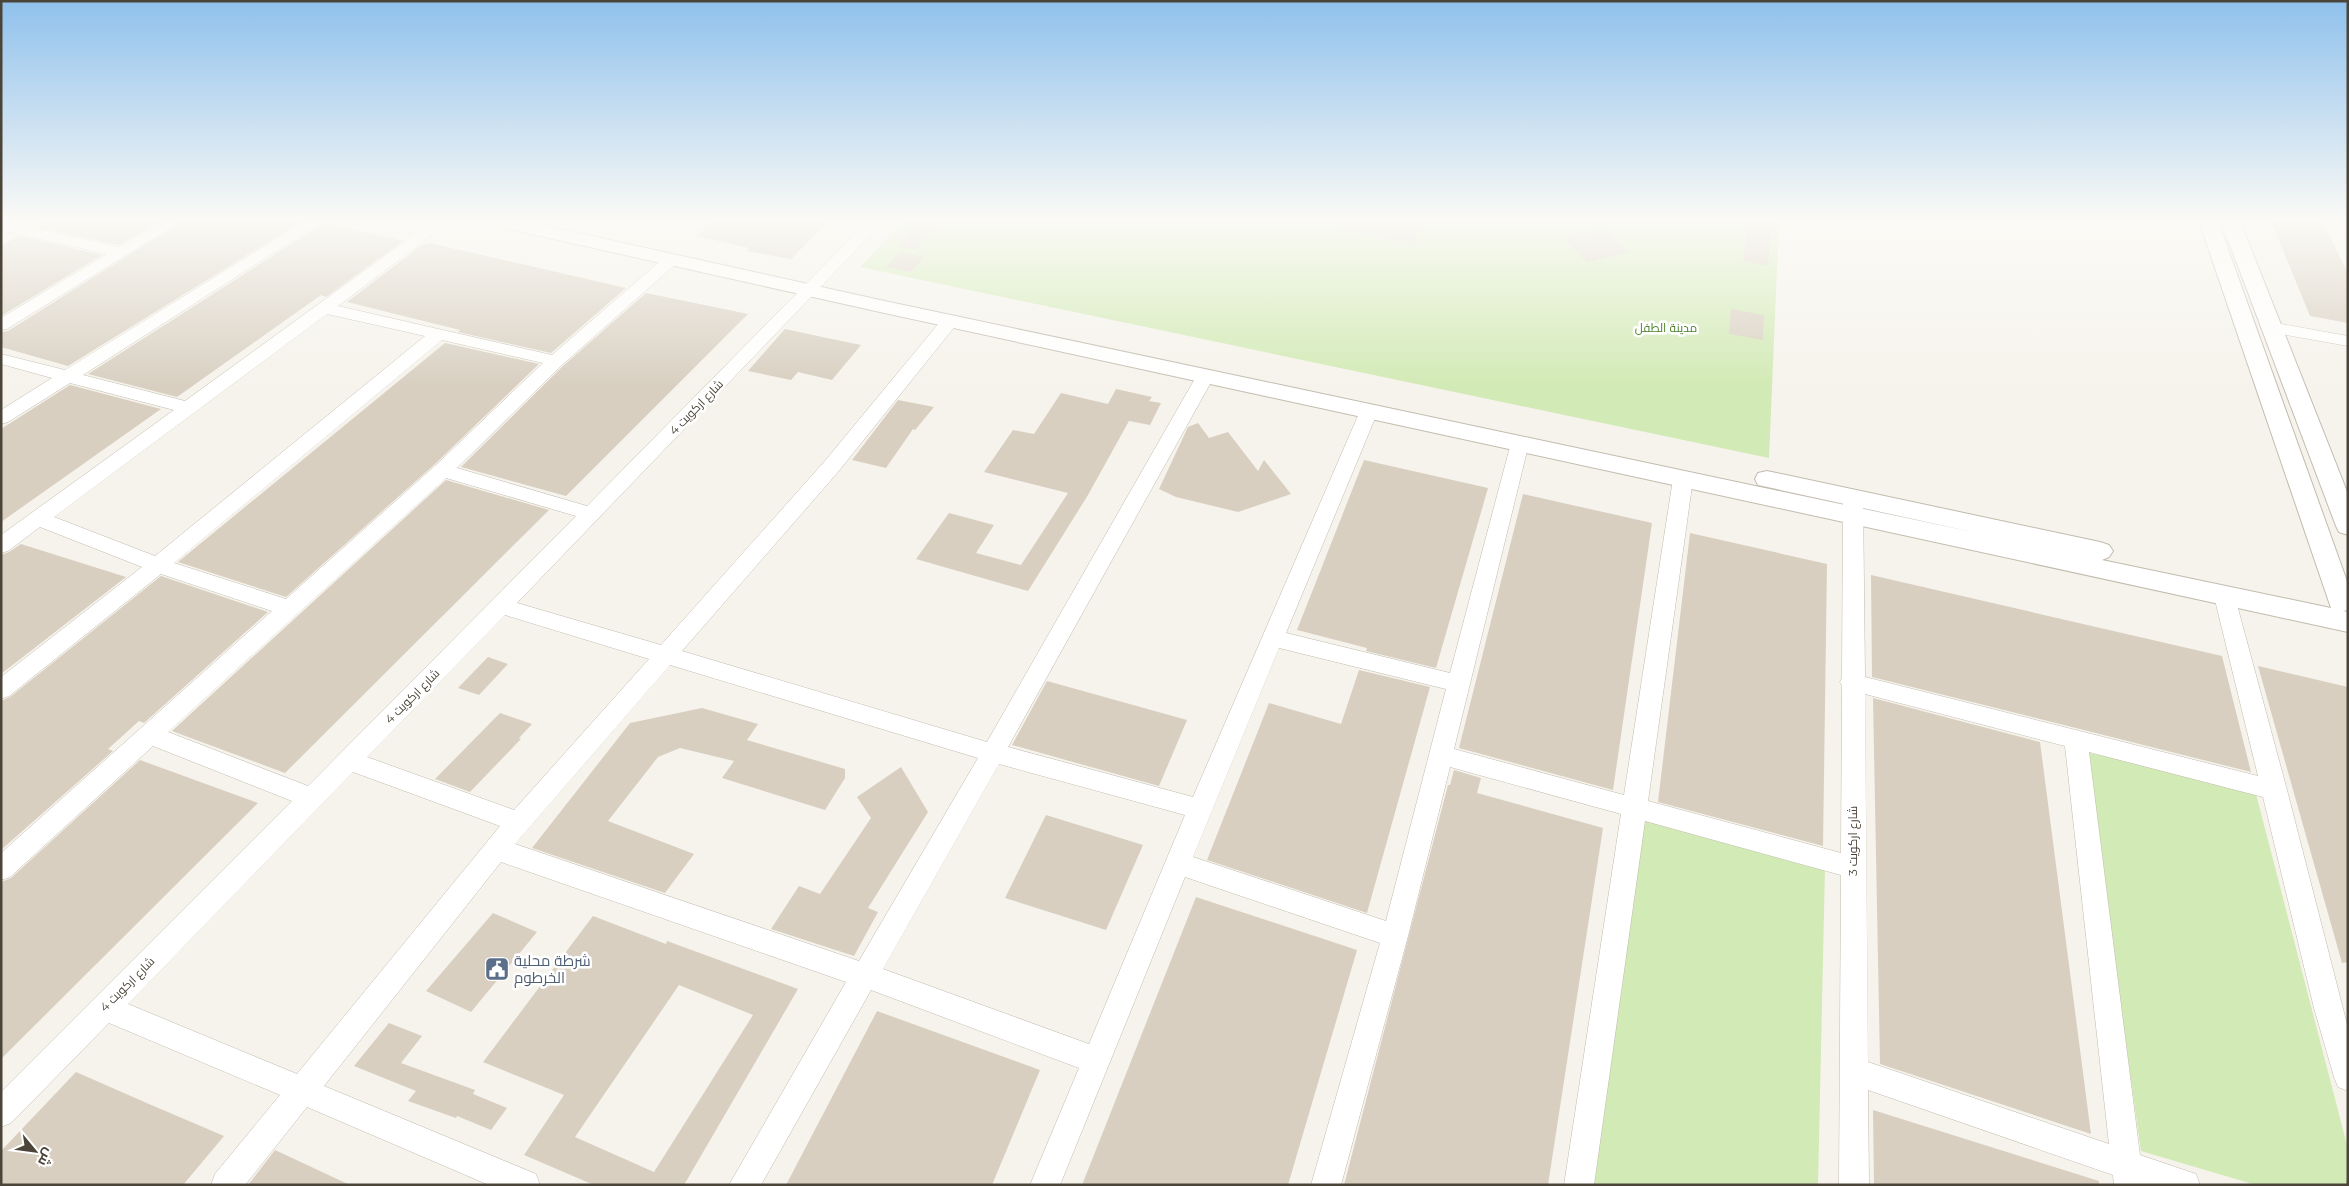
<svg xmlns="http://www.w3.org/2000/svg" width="2349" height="1186" viewBox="0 0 2349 1186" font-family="Montserrat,Cairo,sans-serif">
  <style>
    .green { fill: #d2eab5 }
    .building { fill: #d8cfc1; fill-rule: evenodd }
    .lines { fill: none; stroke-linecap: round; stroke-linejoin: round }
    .minor-casing { stroke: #c2bbae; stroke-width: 1 }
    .tertiary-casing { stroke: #c2bbae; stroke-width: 2 }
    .minor { fill: #fff; fill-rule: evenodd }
    .tertiary { fill: #fff; fill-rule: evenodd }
    .labels { text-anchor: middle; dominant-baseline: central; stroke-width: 5; stroke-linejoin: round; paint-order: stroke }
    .park-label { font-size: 12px; fill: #4a7f2a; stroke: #fff }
    .street-label { font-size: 12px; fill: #4b4439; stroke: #fff }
    .near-service-label { font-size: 15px; fill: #4e5e75; stroke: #fff; text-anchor: start }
  </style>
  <rect width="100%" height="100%" fill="#f6f3ec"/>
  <g class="green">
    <path d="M903,221h876l-10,237 -909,-191z"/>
    <path d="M2085,752l170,38 93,359v36h-92l-115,-34z"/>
    <path d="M1641,817l184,50 -7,318h-228z"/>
  </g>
  <g class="building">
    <path d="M46,221h114l-41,24 -84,-18z"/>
    <path d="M183,221h119l-234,145 -67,-19v-15l7,-1z"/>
    <path d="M713,221h116l-38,38 -45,-8 3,-3 -53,-12z"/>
    <path d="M918,221h22l-24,28 -19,-3z"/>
    <path d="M1339,221h86l-12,23 -75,-15z"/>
    <path d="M2271,221h51l26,52v50l-38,-7z"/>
    <path d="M324,223l79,18 -77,56 -5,-2 -144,102 -89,-23z"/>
    <path d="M1747,225l24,4 -3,37 -25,-5z"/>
    <path d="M1604,229l25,23 -42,10 -24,-24z"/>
    <path d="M19,236l83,19 -101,61v-70z"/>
    <path d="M429,243l97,22 100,23 -75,65 -93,-21 2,-2 -113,-28 75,-57z"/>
    <path d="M900,252l24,5 -13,15 -25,-5z"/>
    <path d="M646,293l102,21 -182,182 -105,-29 102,-101z"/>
    <path d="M1731,309l33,6 -1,25 -34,-6z"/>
    <path d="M785,329l42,9 34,7 -29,35 -34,-8 -7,8 -43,-9z"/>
    <path d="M445,343l94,21 -104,100 -149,133 -108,-35z"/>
    <path d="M70,385l91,24 -160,113v-93z"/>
    <path d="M1116,389l36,8 -3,4 12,2 -11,22 -21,-4 -41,74 -60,96 -112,-32 33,-46 45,12 -18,28 45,12 47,-72 -84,-21 29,-42 21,4 27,-41 47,11z"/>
    <path d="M898,400l36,7 -19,23 -2,-1 -27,39 -34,-8z"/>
    <path d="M1198,423l11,15 19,-6 30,39 6,-11 27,34 -53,18 -62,-15 -17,-8 29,-62z"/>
    <path d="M1364,460l124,28 -52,180 -70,-17 1,-3 -70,-18z"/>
    <path d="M446,480l103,30 -264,263 -113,-42z"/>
    <path d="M1523,494l129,29 -39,267 -154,-42z"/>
    <path d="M1690,533l137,31 -4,282 -165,-44z"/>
    <path d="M21,544l105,33 -125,97v-119l8,-3z"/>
    <path d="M1871,575l351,81 29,116 -379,-95z"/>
    <path d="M161,576l107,36 -124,111 -5,-2 -31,28 5,2 -112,99v-149l9,-4z"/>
    <path d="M488,657l20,7 -29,31 -21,-7z"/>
    <path d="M2258,666l90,21v275l-6,1z"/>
    <path d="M1359,670l71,17 -63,226 -160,-53 62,-157 72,21z"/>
    <path d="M1047,681l140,39 -28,66 -147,-41z"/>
    <path d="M1873,698l167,44 51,392 -211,-70z"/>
    <path d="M702,708l56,16 -11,16 98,29v9l-20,32 -103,-32 12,-17 -54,-13 -22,9 -50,64 86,33 -29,39 -133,-45 98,-125z"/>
    <path d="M500,713l32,11 -13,14 2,1 -51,53 -35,-13z"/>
    <path d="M140,760l118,43 -257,256v-177l10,-4z"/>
    <path d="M901,767l27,45 -60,96 10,4 -24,44 -83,-27 28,-43 21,8 51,-76 -14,-21z"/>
    <path d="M1454,770l27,8 -4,15 126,35 -55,357h-204l104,-400h2z"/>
    <path d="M1046,815l97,30 -37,85 -101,-32z"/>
    <path d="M1196,897l161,53 -69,235h-206z"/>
    <path d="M493,913l44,19 -66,80 -45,-21z"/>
    <path d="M593,916l73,28 1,-3 131,48 -114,196h-90l-70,-30 40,-60 -81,-33zM679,985l74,30 -99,157 -79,-35z"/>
    <path d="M877,1011l163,59 -48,115h-206z"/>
    <path d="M389,1023l33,13 -21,27 74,27 -2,4 34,14 -16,22 -34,-14 -1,2 -48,-17 8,-10 -62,-25z"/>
    <path d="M76,1072l73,32 75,32 -41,49h-182v-34z"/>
    <path d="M1873,1110l226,71v4h-225z"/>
    <path d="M275,1150l75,35h-102z"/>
  </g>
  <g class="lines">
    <defs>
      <g id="minor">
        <path d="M1,221l118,26 44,-26h18l-174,108 -6,1v-12l106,-64 -106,-24z"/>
        <path d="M305,221h18l-240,154 102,26 248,-180h17l-112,85 214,49 114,-99h12l2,3 -2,3 -116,103 -105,103 130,38 281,-285h16l-367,382 144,42 163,-183 120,-145h12l3,4 -3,4 -118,147 -156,179 305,91 210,-367 3,-4h12l3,4 -207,372 185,50 167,-386 2,-4h14l2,4 -92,222 164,40 61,-230 2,-4 7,-2 7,2 2,4 -75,306 170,46 49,-316 3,-5 7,-2 7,2 3,5 -45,322 193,52 1,-167 -2,-4 2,-4 1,-181 3,-5 7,-2 7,2 3,5 2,180 393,99 -44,-180 3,-6 8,-2 8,2 54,200 61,238v63l-10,-4 -4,-10 -20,-69 -51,-211 -174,-45 51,403 56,19 4,11h-86l-1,-10 -245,-85 1,95h-30l2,-310 -196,-54 -51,364h-30l57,-371 -171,-47 -42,169 -67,249h-30l69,-242 -195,-66 -125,308h-30l49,-117 -208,-78 -110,195h-32l117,-203 -345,-120 -177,224 212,88 4,11h-51l-182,-78 -62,78h-34l4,-11 65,-79 -171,-72 -98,100 -10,4v-35l291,-291 -139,-55 -143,131 -9,3v-27l271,-242 -111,-37 -152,122 -8,3v-22l141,-110 -102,-40 -32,24 -7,2v-18l173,-125 -104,-27 -62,39 -7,2v-14l51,-32 -51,-14v-10l64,16zM327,314l98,22 -270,220 -101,-39zM442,340l101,23 -107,102 -150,134 -112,-36zM446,478l130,38 -268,270 -140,-54zM505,615l144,44 -135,151 -147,-53zM1279,648l167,41 -60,232 -193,-64zM670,665l308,93 -119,203 -344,-117zM1865,694l200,52 44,398 -241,-82zM999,764l186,51 -96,229 -206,-75zM353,772l147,54 -203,248 -169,-70z"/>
        <path d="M2270,322l78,14v10l-84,-15 -3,-4 3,-4z"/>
      </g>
      <g id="tertiary">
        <path d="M490,221h34l356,79 1097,233 -219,-48 -3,-6 3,-6 9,-2 333,71 9,3 4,6 -4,6 -7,3 229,48 -132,-387h19l130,363v26l-5,1 5,1v20l-1468,-320 -380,-85 -7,-2z"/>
        <path d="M2221,221h19l108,273v41l-9,-3 -3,-6z"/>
      </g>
    </defs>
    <use href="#minor" class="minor-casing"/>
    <use href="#tertiary" class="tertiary-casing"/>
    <use href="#minor" class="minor"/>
    <use href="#tertiary" class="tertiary"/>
  </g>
  <linearGradient id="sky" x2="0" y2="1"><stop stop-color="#8fc1ec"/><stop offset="0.57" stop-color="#fbfaf6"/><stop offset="1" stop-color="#fbfaf6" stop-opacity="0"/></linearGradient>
  <rect width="2349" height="387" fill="url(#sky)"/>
  <defs>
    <symbol id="civic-square" viewBox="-11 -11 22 22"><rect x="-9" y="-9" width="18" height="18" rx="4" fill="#5c6f8a" stroke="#fff"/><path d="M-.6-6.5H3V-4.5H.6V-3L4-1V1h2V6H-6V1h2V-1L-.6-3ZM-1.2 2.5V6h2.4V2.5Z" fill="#fff"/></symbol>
  </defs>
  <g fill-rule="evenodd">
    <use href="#civic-square" x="483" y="955" width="28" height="28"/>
  </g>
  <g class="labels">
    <g class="park-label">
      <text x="1666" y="327">مدينة الطفل</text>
    </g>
    <g class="street-label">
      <text transform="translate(696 407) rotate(-46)">شارع اركويت 4</text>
      <text transform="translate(412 696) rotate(-45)">شارع اركويت 4</text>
      <text transform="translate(1852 841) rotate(-90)">شارع اركويت 3</text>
      <text transform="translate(127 984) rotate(-45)">شارع اركويت 4</text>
    </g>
    <g class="near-service-label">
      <text x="514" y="960">شرطة محلية<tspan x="514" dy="17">الخرطوم</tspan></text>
    </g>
  </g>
  <rect width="2349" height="1186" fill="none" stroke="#4b4439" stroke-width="5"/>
  <g transform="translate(35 1151) rotate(119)" stroke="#ffffff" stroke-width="4" paint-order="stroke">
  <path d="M0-4L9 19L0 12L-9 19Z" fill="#4b4439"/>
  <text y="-8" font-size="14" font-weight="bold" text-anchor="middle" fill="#4b4439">ش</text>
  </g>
</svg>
